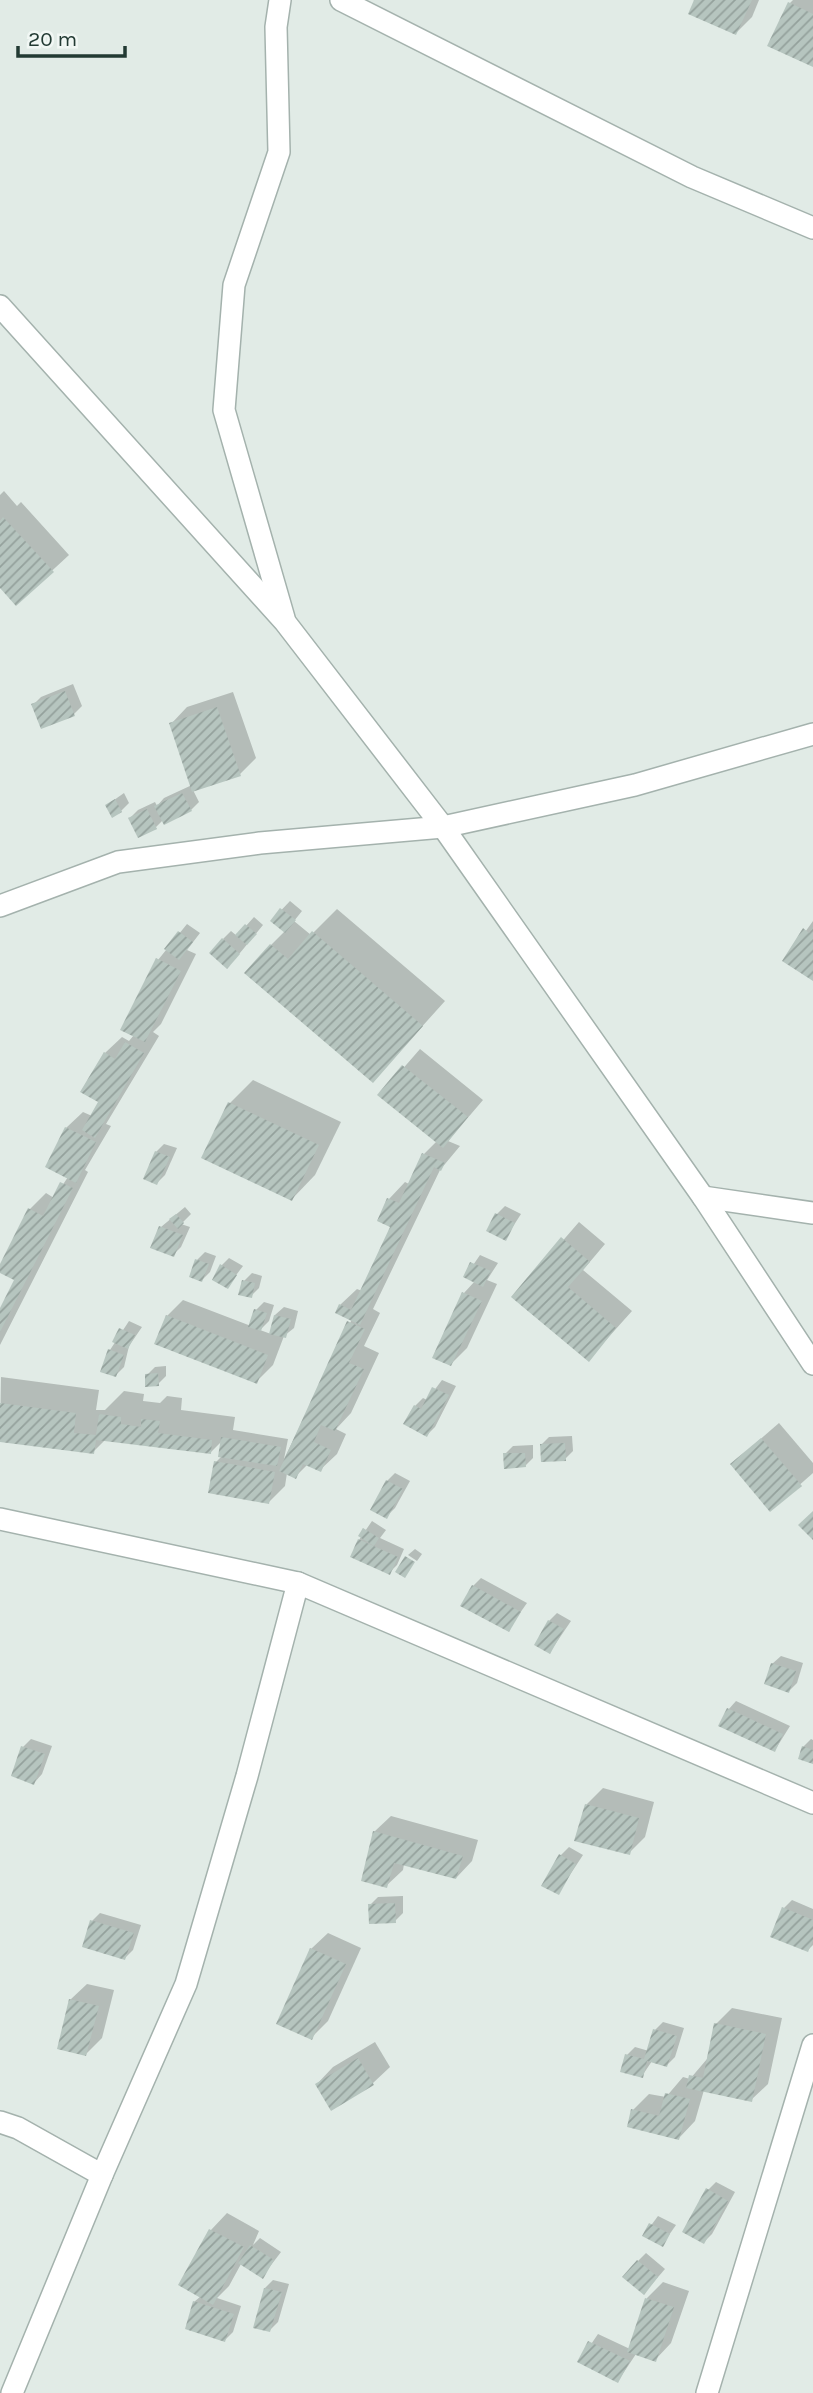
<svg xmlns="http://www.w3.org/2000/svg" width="813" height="2393" viewBox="0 0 813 2393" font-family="Karla,sans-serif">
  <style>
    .shadow { fill: #0003 }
    .building { fill: url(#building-hatch) }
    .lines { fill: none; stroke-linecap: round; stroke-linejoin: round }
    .minor-casing { stroke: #a4b2ad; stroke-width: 24 }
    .minor { stroke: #fff; stroke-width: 21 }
  </style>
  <defs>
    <pattern id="building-hatch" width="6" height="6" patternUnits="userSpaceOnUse" patternTransform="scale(1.75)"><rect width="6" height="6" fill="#b6c5bf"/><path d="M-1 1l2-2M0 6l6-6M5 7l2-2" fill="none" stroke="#94a19c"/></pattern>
  </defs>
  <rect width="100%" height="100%" fill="#e1ebe6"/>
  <g class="shadow">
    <path d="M696,0h63l-7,17 -16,16z"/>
    <path d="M793,0h20v65l-23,-62z"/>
    <path d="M4,491l13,15 4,-4 48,53 -52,48 -17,-18v-90z"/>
    <path d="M73,684l9,22 -8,8 -41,-9 8,-8z"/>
    <path d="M233,692l23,66 -16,16 -47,16 6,12 -8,8 -28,10 -7,7 -26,-9 8,-8 17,-8 2,4 7,-8 28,-13 -21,-61 16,-17z"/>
    <path d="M124,793l5,10 -8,8 -14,-6z"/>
    <path d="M290,901l12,10 -8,10 17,14 26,-26 108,92 -72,80 -102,-136 14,-14 -13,-11z"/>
    <path d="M254,917l9,8 -28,34 -12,-20 8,-8 6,5z"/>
    <path d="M813,921v58l-28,-19z"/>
    <path d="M187,924l13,9 -13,17 9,4 -35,70 -8,8 6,4 -53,88 5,2 -26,44 3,2 -88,173v-33l16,-32 -16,-9v-3l29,-58 17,-17 8,5 14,-21 -2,-49 17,-16 9,4 8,-14 5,-49 17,-16 7,4 5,-6 24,-75z"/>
    <path d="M420,1049l63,51 -35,41 12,5 -20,24 -67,139 7,4 -16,33 15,7 -28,60 -15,16 10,5 -9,20 -17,16 -12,-6 -12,12 -9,-3 -2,13 -16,16 -53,-40 6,-6v-15l-12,12 -104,-14 -13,13 -93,-12 1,-63 98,13 -3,20h9l19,-19 20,3 -1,7 17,2 7,-7 15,2 -1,12 54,7 -2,13 55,9 -4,20 68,-140 -12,-14 17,-16 5,2 30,-64 -3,-28 16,-17 4,2 15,-30 13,-13 -57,-46z"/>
    <path d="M253,1080l88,42 -26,53 -23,24 -62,-96z"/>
    <path d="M164,1144l13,4 -12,27 -8,8 -1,-31z"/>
    <path d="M505,1206l16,8 -16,25 -8,-25z"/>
    <path d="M185,1207l6,7 -10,10 9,3 -9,20 -8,8 -21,-8 9,-20z"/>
    <path d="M579,1222l26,22 -22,26 49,41 -43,48 -75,-62z"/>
    <path d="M205,1252l11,4 -6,16 -8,8 -5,-20z"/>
    <path d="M480,1255l18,8 -11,17 10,4 -30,64 -16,16 13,-71 11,-12 -10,-4z"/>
    <path d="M229,1258l14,8 -16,21 -6,-21z"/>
    <path d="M252,1273l10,3 -3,12 -8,8 -7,-15z"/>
    <path d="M183,1300l68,26 5,-16 8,-8 10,3 -5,16 -9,9 11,4 4,-19 9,-8 14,4 -4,17 -10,8 -11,29 -17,17 -89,-66z"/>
    <path d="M129,1321l13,6 -13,19 -5,21 -8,8 -6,-25z"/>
    <path d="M166,1366v10l-8,8 -11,-9 8,-8z"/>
    <path d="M442,1380l14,6 -21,41 -8,8 -12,-29 8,-8 4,2z"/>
    <path d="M779,1423l34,40v10l-42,37 -39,-46z"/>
    <path d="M572,1436l1,15 -8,8 -24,-14 8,-8z"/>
    <path d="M533,1445v13l-8,8 -20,-12 8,-8z"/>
    <path d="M395,1473l15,8 -15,27 -8,8v-35z"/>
    <path d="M372,1521l14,9 -6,8 24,11 -7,16 -8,8 -30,-33z"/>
    <path d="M415,1549l7,5 -5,7 -9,-6z"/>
    <path d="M481,1578l46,25 -19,27 -35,-44z"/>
    <path d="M557,1613l14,8 -21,31 -1,-31z"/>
    <path d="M781,1656l22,7 -6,20 -8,8 -17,-27z"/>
    <path d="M736,1701l54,25 -15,24 -47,-40z"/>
    <path d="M31,1739l21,7 -10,28 -8,9 -11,-36z"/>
    <path d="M811,1739l2,1v22l-10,-15z"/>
    <path d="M603,1788l51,14 -9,35 -16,16 -43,-48z"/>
    <path d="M391,1816l87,24 -6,21 -16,17 -52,-14 -1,6 -17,16 -12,-54z"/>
    <path d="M569,1847l14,8 -25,38 3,-38z"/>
    <path d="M403,1896v17l-8,8 -25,-16 8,-8z"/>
    <path d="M792,1900l21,9v36l-5,5 -24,-42z"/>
    <path d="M100,1913l41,12 -8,25 -8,8 -33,-37z"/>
    <path d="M328,1933l33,15 -33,73 -17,17v-89z"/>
    <path d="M87,1984l27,6 -12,48 -16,16 -16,-54z"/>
    <path d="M732,2008l50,10 -14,66 -17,16 -47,-10 -9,31 -16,17 -46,-28 16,-16 17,3 17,-20 7,2 17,-20 9,-35z"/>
    <path d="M663,2022l21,6 -9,29 -8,8 -15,-4 -10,15 -15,-21 8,-8 14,4 6,-21z"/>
    <path d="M375,2042l15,25 -17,16 -41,25 -15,-24 16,-17z"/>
    <path d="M716,2182l19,10 -23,42 -8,8 4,-52z"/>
    <path d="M227,2213l32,18 -6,14 7,-7 21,14 -19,25 -21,-13 -12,22 -12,12 24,8 -8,26 -8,8 -31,-38 7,-6 -21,-12 31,-54z"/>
    <path d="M658,2216l18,9 -14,20 -18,-10z"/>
    <path d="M646,2253l19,16 -13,15 -14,-23z"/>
    <path d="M273,2280l16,4 -11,38 -8,8 -5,-42z"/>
    <path d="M663,2282l26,9 -18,52 -16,17 -19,-6 -18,27 -39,-19 19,-28 32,15 17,-51z"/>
  </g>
  <g class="building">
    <path d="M694,0h58l-16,35 -48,-21z"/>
    <path d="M788,2l25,12v53l-46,-21z"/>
    <path d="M3,517l51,55 -38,34 -16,-18v-67z"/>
    <path d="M65,691l10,25 -34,13 -10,-25z"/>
    <path d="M217,707l24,69 -49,16 -23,-69z"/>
    <path d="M182,793l10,18 -28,14 -10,-19z"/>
    <path d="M115,799l7,13 -10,6 -7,-13z"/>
    <path d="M147,809l10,20 -19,9 -10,-20z"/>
    <path d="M280,908l16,12 -11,13 -15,-12z"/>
    <path d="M245,924l12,10 -10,11 -12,-10z"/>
    <path d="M813,927v54l-31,-20 21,-33 6,5z"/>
    <path d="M178,931l15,11 -14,18 -15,-11z"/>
    <path d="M312,931l111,95 -50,57 -129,-110 26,-29 18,15z"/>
    <path d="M222,938l18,16 -13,15 -18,-16z"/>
    <path d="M156,958l25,13 -36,71 -25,-12z"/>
    <path d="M125,1042l19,11 -49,85 -13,-8 16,-28 -18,-10 24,-40 11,7z"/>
    <path d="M402,1065l66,52 -25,31 -66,-53z"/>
    <path d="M228,1102l91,43 -27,56 -91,-43z"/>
    <path d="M65,1127l31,15 -20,41 -31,-16z"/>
    <path d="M155,1151l15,6 -13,28 -14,-6z"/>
    <path d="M422,1153l23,10 -4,8 -7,-4 -74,158 -25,-12 4,-9 12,6 39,-83 -13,-6 10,-23 12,5z"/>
    <path d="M60,1182l13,6 -73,144v-24l14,-28 -14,-7v-9l28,-56 15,8z"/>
    <path d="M495,1213l20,10 -9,18 -20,-10z"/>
    <path d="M176,1214l8,9 -6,6 -9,-10z"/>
    <path d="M159,1226l24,9 -9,22 -24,-9z"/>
    <path d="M561,1237l29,25 -22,25 48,41 -27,34 -78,-65z"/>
    <path d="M195,1259l14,5 -7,18 -13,-5z"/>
    <path d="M470,1262l21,9 -8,16 -20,-10z"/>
    <path d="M220,1264l17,11 -9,14 -16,-9z"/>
    <path d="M242,1280l13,3 -3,15 -14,-3z"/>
    <path d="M462,1292l20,9 -31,65 -19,-8z"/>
    <path d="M254,1309l13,4 -6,18 -13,-4z"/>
    <path d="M166,1315l102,40 -11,29 -103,-40z"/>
    <path d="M274,1315l17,4 -5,19 -17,-4z"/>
    <path d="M347,1321l18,8 -16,34 15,6 -29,62 -14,-6 -7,17 17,8 -10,22 -18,-8 -7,15 -17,-8z"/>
    <path d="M119,1328l16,7 -7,14 -16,-7z"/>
    <path d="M108,1349l16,6 -8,22 -16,-5z"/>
    <path d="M158,1373l1,13 -14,1v-13z"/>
    <path d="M432,1387l17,8 -22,42 -24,-13 11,-19 7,4z"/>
    <path d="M0,1403l76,10 -2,20 22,2 3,-21 22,3v7l20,3v-8l19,2 -2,12 54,7 -1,14 -115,-14 -2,14 -94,-12z"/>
    <path d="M221,1437l60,10 -4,19 -59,-9z"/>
    <path d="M761,1438l41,48 -32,26 -40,-48z"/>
    <path d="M565,1443l1,18 -25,1 -1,-18z"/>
    <path d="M503,1453h22l1,14 -22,2z"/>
    <path d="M214,1461l61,11 -6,32 -61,-11z"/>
    <path d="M386,1480l17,9 -16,30 -17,-9z"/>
    <path d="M813,1511v29l-15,-15z"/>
    <path d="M363,1528l16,10 -5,8 -16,-10z"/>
    <path d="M358,1539l40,18 -8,18 -40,-18z"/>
    <path d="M405,1556l10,6 -10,16 -10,-6z"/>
    <path d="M472,1585l49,27 -12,20 -49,-26z"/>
    <path d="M548,1620l16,9 -14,25 -16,-9z"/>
    <path d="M771,1663l25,8 -7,22 -25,-9z"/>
    <path d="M727,1708l56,26 -8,18 -57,-26z"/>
    <path d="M21,1746l24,8 -11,31 -23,-9z"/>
    <path d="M802,1746l11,4v14l-15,-5z"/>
    <path d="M585,1804l54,14 -9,37 -56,-14z"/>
    <path d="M373,1831l90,25 -7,23 -62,-16 -7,25 -26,-7z"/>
    <path d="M559,1854l17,10 -17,31 -18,-9z"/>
    <path d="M395,1903l1,20 -27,1 -1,-20z"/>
    <path d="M782,1907l31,13v20l-5,12 -38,-15z"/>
    <path d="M90,1920l44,13 -9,27 -43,-13z"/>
    <path d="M310,1948l36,16 -34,76 -36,-16z"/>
    <path d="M69,1999l30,7 -13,50 -29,-7z"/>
    <path d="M714,2023l52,11 -14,68 -66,-14 3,-13 14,3z"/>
    <path d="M653,2029l24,7 -10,31 -20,-6 -4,17 -23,-6 5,-18 19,5z"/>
    <path d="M358,2058l16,27 -43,26 -16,-27z"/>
    <path d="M665,2093l25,6 -11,41 -52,-13 4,-18 28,7z"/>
    <path d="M706,2188l22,13 -24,43 -22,-12z"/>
    <path d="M649,2223l21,11 -7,13 -21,-11z"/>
    <path d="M209,2229l35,18 -31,58 -35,-20z"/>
    <path d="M250,2245l24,15 -11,19 -25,-16z"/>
    <path d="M637,2260l21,17 -14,18 -22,-18z"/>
    <path d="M264,2288l18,4 -12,40 -17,-4z"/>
    <path d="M645,2298l29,9 -18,55 -29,-10z"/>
    <path d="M193,2301l41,13 -9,28 -40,-13z"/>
    <path d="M588,2341l42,20 -12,22 -41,-21z"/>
  </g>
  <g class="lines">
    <defs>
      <g id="minor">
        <path d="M280,0l-4,27 3,125 -45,133 -10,125 60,208"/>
        <path d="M341,0l351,177 121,51"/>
        <path d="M0,306l285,316 158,205 260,370 110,167"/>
        <path d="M0,906l118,-44 142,-19 183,-16 192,-42 178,-51"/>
        <path d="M703,1197l110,16"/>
        <path d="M0,1519l298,64 515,220"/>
        <path d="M0,2122l18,6 84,47"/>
        <path d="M12,2393l90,-218 84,-191 61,-208 51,-193"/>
        <path d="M707,2393l106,-348"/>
      </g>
    </defs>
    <use href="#minor" class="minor-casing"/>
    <use href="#minor" class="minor"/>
  </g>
  <path d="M18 46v10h107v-10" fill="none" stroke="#223a33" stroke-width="3.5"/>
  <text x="28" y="46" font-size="21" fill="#223a33" stroke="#f1f7f4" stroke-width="5" paint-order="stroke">20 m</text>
</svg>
